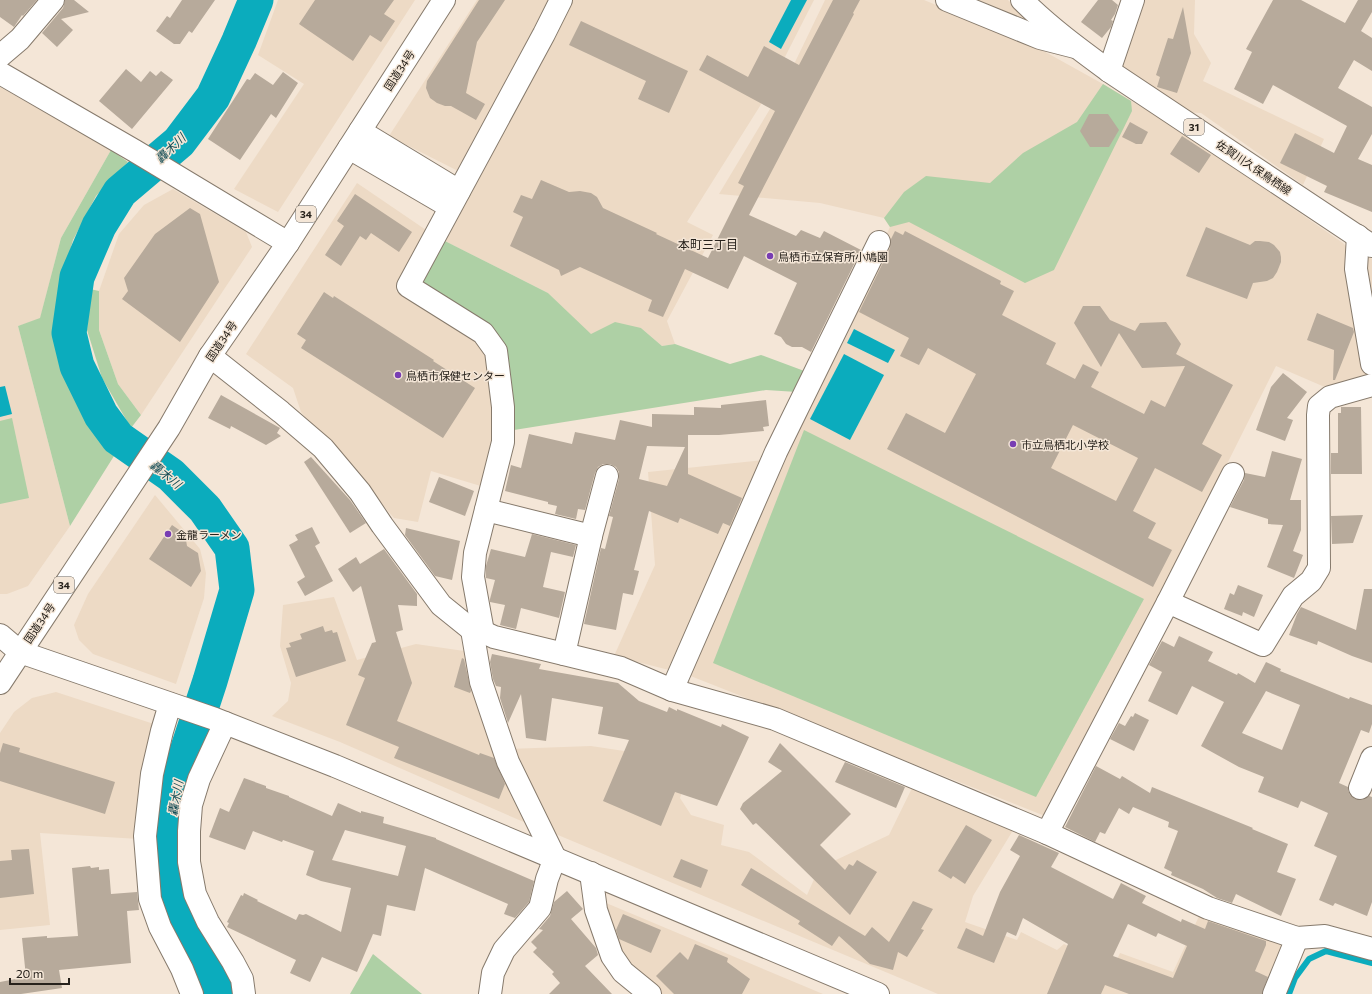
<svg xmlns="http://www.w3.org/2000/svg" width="1372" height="994" viewBox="0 0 1372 994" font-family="Commissioner,'Noto Sans JP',sans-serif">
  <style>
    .built { fill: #eddac5 }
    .green { fill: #aed0a5 }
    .water { fill: #0bacbd }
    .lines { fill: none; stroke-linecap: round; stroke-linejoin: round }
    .stream { stroke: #0bacbd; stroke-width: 6 }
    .river { stroke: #0bacbd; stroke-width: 35 }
    .building { fill: #b7aa9b; fill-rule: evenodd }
    .street-casing { stroke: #867a6c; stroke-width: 24 }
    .secondary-casing { stroke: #867a6c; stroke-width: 24 }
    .primary-casing { stroke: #867a6c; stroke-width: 24 }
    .highway-casing { stroke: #867a6c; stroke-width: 24 }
    .street { stroke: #fff; stroke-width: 22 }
    .secondary { stroke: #fff; stroke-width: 22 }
    .primary { stroke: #fff; stroke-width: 22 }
    .highway { stroke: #fff; stroke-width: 22 }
    .poi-dot { fill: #783db3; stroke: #f4e6d7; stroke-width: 1.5 }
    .labels { text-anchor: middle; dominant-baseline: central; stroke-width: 3; stroke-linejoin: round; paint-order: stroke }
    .shield { fill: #f4e6d7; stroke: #645d54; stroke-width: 1 }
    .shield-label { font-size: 10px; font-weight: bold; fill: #27221c }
    .street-label { font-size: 11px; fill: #27221c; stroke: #f4e6d7 }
    .poi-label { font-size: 11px; fill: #27221c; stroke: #f4e6d7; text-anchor: start }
    .water-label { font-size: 12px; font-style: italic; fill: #164e56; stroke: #f4e6d7 }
    .neighbourhood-label { font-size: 12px; fill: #27221c; stroke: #f4e6d7 }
  </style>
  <rect width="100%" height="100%" fill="#f4e6d7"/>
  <g class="built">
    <path d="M278,0h137l-137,212 -44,-23 70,-105 -46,-29z"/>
    <path d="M477,0h76l-89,174 -75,-38z"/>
    <path d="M572,0h242l-54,106 -73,116 26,13 -46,86 8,23 -13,2 -21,-18 -50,7 -43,-42 -107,-54z"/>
    <path d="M825,0h99l107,44 72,40 77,46 163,113 6,6 19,121 -2,9 -39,9 -51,-22 -104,208 -127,242 -357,-141 110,-253 92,-195 -6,-9 -64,-15 -101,-9 63,-105z"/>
    <path d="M956,0h52l31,30z"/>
    <path d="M1140,0h55l-1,34 17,29 -8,18 121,58 -21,46 -102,-72 -18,-1 -65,-46z"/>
    <path d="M0,87l111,63 -50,88 -21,81 -22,7 52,200 -42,60 -21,8h-7z"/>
    <path d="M357,183l72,49 -33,59 89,55 11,62 -2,41 -10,38 -53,-16 -13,51 -24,-4 -93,-106 -8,-24 -47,-34z"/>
    <path d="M173,189l73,43 6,15 -111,168 -23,-31 -19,-54v-39l20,-57 25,-29z"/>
    <path d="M1366,255l6,4v61l-9,-54z"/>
    <path d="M764,460l-91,211 -59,-15 41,-91 -7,-93z"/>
    <path d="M155,495l45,54 6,24 -2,25 -28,86 -83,-30 -14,-14 -5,-15 14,-31z"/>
    <path d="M334,597l23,63 59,-16 55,8 55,171 -186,-81 -68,-26 16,-15 3,-18 -11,-37 3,-41z"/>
    <path d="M56,692l101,33 -18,114 -99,-6 10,92 -50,5v-197l14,-21 18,-14z"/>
    <path d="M591,746l33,5 1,6 65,11 -10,30 11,17 33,10 -3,20 28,7 58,43 12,-27 70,-33 25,-51 101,43 -42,69 -8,26 52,18 4,-8 36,18 7,-6 49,24 7,-15 53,19 28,-60 88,31 -20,51h-331l-392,-164 -39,-81z"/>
    <path d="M599,900l224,94h-171l-35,-36z"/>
  </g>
  <g class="green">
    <path d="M1103,84l28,17 1,10 -78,159 -29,13 -116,-61 -19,5 -6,-9 20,-26 22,-16 64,7 33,-30 54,-31z"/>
    <path d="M111,150l17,12 -32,34 -23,44 -16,57 2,63 27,56 28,40 -44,70 -52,-200 22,-8 21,-80z"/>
    <path d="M441,239l107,54 43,41 24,-12 26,6 21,18 13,-2 55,20 31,-9 46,17 -10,20 -31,-2 -252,40 -10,-80 -81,-63 -1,-14z"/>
    <path d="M90,289l9,2v39l19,54 23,31 -10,13 -29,-50 -15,-48z"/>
    <path d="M12,418l17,80 -29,6v-83z"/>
    <path d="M804,430l340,169 -108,198 -323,-134z"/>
    <path d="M373,954l49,40h-72z"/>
  </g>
  <g class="water">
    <path d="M791,0h16l-26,49 -12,-7z"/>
    <path d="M854,329l41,21 -7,13 -41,-20z"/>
    <path d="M844,354l40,21 -34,65 -40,-21z"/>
    <path d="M5,386l7,28 -12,3v-30z"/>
  </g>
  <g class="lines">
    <path class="stream" d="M1289,994l6,-16 14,-19 17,-8 46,12"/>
    <path class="river" d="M223,994l-16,-27 -22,-29 -17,-83 5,-61 37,-113 27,-91 -5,-42 -27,-39 -34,-34 -53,-37 -17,-23 -24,-49 -8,-33 8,-56 22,-51 21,-34 59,-50 34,-45 26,-56 17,-41"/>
  </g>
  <g class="building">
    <path d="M0,0h37l-14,16 -1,-1 -8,12 -14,-10z"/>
    <path d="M65,0h9l15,12 -28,7 12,11 -16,17 -15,-14 21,-25z"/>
    <path d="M182,0h33l-23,33 -3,-2 -9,13h-6l-18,-13 11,-15 3,2z"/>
    <path d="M315,0h79l-10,14 11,7 -14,21 -11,-7 -17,26 -54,-37z"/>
    <path d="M479,0h26l-28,42 -11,51 19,11 -9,16 -25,-14h-6l-8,-3 -7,-5 -4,-10 1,-7z"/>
    <path d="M833,0h27l-7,13 1,1 -105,201 47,21 5,-6 19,8 4,-7 37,19 -50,102 -9,-5h-10l-6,-3 -5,-7 -7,-3 23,-51 -53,-27 -16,33 -43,-20 -22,48 -15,-6 4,-11 -72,-33 -19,9 -2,-6 -49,-24 13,-29 -10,-5 8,-17 11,4 9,-19 28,12 11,-1 11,2 6,4 6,11 54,25 -1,1 52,24 36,-72 -6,-3 37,-72 -76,-41 8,-15 41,22 16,-31 35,19z"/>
    <path d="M1098,0h14l6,5 -3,9 -4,6 2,1 -2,6 -9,11 -21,-16z"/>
    <path d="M1273,0h28l44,23 13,-23h14v12l-11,19 11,7v33l-18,-11 -16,28 34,19v27l-14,25 14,6v47l-48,-20 3,-6 -47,-23 15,-30 39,20 13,-27 -74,-41 -10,19 -29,-15 18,-37 -6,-3z"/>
    <path d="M1183,7l8,46 -14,40 -20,-6 3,-10 -4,-2 12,-37 5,1z"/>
    <path d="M581,21l107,50 -19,42 -31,-14 8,-18 -77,-36z"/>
    <path d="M126,69l15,13 9,-11 6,5 5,-5 12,9 -41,49 -33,-28z"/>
    <path d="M283,72l15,11 -22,35 -5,-4 -31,46 -32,-21 39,-60 3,1 5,-7 18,12z"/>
    <path d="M1089,114h19l11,16 -10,17h-19l-10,-16z"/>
    <path d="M1130,122l18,10 -6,12h-6l-14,-7z"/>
    <path d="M1182,136l29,19 -12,18 -29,-19z"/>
    <path d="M355,194l57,38 -13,20 -28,-19 -5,7 -6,-4 -19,30 -16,-11 19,-29 -7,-5z"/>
    <path d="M190,208l10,6 19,68 -39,60 -58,-43 6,-8 -4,-13 31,-44z"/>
    <path d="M1206,227l44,18 5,-4h5l9,1 5,3 6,7 1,5v5l-4,10 -4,6 -6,3 -14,2 -6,16 -61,-23z"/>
    <path d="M895,231l8,4 2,-4 96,50 -1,3 14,7 -12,24 54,28 -10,21 29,15 8,-15 16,8 -8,15 53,27 7,-14 14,7 20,-41 -43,2 -23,-35 -18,34 -27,-44 9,-17h17l10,14 25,11 5,-8 26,-1 15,22 -5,10 57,31 -31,59 20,11 -20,37 -47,-24 -22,43 23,12 -8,15 24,12 -19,37 -266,-138 19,-36 39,20 31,-59 -48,-26 -9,17 -19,-9 9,-18 -50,-26 31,-64 1,-9zM1073,425l65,33 -22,43 -65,-33z"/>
    <path d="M324,292l9,6 1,-2 100,64 -1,1 42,27 -32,50 -142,-90 5,-8 -9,-6z"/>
    <path d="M1317,313l36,15 1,4 -19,48h-2l1,-30 -27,-10z"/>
    <path d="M1283,373l24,19 -20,26 6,2 -8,21 -29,-11 15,-43z"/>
    <path d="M221,395l59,33 -3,5 4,3 -15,9 -35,-19 -1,3 -22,-11z"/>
    <path d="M766,400l3,26 -6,1 1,4 -45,4h-31v39l54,24 -12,28 -7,-3 -5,11 -38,-16 -2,5 -29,-12 -15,59 5,1 -6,24 -10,-2 -7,37 -32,-6 17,-76 4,1 8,-32 -4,-1 10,-37v-7l-3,-5 -6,-3h-7l-5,3 -3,6 -10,37 -7,-1 -2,10 -21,-5 2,-8 -9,-2v-2l-43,-11 6,-26 10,3 8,-34 43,10 3,-12 40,8 5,-20 32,7v-13l42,1v-8l27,1v-3zM647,446l38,1 -18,39 -28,-7z"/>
    <path d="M1341,407h20l1,67h-31v-21h7v-40h3z"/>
    <path d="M1272,451l30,8 -12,41h11v30l-8,21 10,4 -9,23 -27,-11 16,-42 -15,-1v-5l-38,-12 14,-27 1,-7 20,4z"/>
    <path d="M311,457l39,43 16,23 -16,10 -46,-71z"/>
    <path d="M439,477l35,14 -9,25 -36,-14z"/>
    <path d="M1363,515l-10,28 -21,1 -1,-28z"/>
    <path d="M172,525l13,9 2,12 11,7 3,18 -10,16 -42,-28z"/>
    <path d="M312,527l8,16 -5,3 18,35 -28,15 -8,-14 8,-5 -16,-32 9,-5 -3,-5z"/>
    <path d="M406,528l54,13 -8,39 -17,-4 -30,-41z"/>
    <path d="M532,534l44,11 -3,12 -22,-5 -8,35 22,5 -6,26 -38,-10 -5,21 -16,-4 5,-20 -15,-3v-3l5,-19 -9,-2v-12l5,-17 34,8z"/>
    <path d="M384,549l33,45v12l-19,-1 5,25 -7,2 16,51 -15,38 82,34 1,-2 14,5 11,26 -6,15 -105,-41 5,-11 -53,-22 19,-47 -7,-3 14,-32 4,-1 -15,-56 -8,6 -15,-23 18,-12 4,7z"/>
    <path d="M1238,585l25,10 -9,22 -11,-5 -1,4 -18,-7 6,-16 4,2z"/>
    <path d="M1364,589h8v74l-20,-7 -34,-15 -1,4 -28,-10 8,-21 4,-7 55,23z"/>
    <path d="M323,626l2,6 7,-2 1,3 4,-1 9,29 -50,16 -10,-29 5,-1 -2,-4 13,-4 -2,-5z"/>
    <path d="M1179,636l34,16 -5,9 29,14 1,-2 17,10 11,-21 15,7 -1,2 69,28 1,-2 22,8v19l-3,9 -8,-3 -22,53 9,4v3l2,5 5,4 7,1 7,-4 3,1v105l-5,14 -32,-13 -2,3 -14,-6 18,-44 -23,-10 14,-33 -27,-12 -3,7 -40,-16 6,-15 -25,-10 -38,-21 23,-44 -32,-16 -15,29 -29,-14 14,-29 -13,-7 13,-24 12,6zM1266,691l34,14 -18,45 -40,-17z"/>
    <path d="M492,654l49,10 -2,5 79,14 21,18 28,11 2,-5 8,4v-2l44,18 1,-3 27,13 -32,69 -42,-14 -14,34 -58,-25 26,-61 -31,-6 5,-27 -51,-9 -6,43 -20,-3 -5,-44 -13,29 -8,-25 1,-11 -5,-1 -3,-7 -3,-17z"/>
    <path d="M462,658l2,1 7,32 -1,2 -16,-6z"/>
    <path d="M1135,713l14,7 -15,31 -24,-12 9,-16 6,3 6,-10 2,1z"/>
    <path d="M3,743l17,5 -1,4 96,30 -10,32 -105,-33v-28z"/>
    <path d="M780,743l71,71 -31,31 25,25 4,-6 4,2 4,-6 20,12 -27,43 -94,-92 -3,2 -13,-16 3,-6 39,-32 -14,-9z"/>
    <path d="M845,762l60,25 -9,21 -61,-26z"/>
    <path d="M1096,766l24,13 2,-3 28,17 2,-6 101,41 -1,1 36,15 -11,28 19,7 -15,37 -45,-22 -4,9 -15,-5 -14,-9 -32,-14 1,-3 -8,-4 14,-37 -10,-4 1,-5 -36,-15 -4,7 -10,-6 -14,26 -5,-2 -5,10 -30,-15z"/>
    <path d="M244,778l22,8v2l23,8v1l43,19 6,-13 23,10v-2l23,6 -1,6 53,15v1l98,42 -5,21 -14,16 -11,-4 4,-10 -83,-36 -10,43 -28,-6 -6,31 -8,-2 -16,38 -35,-15 -12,25 -20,-9 6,-13 -69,-33 2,-4 -2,-1 14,-27 2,1 1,-3 14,7 -1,1 39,19 3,-6 4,1 3,-1 35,18 10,-44 -30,-7 -15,-6 8,-24 -31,-11 -1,2 -29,-11 -8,19 -36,-13 11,-29 9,4zM345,830l61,16 -8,30 -66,-16z"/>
    <path d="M966,825l26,15 -27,44 -12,-8 -2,3 -13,-8z"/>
    <path d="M1019,835l40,18 -8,14 62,32 8,-16 25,13 -4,7 39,19 1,-3 23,10 3,-8 58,20v4l-11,26 13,6 -6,17h-133l-24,-9 -4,9h-54l21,-50 -45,-26 -7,18 -9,-4 -13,31 -37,-15 9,-20 17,8 17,-44 20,-36 -10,-6zM1128,924l28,13 2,-4 29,13 -14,32 -60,-22z"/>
    <path d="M29,849l5,45 -34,4v-37l12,-1 -1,-10z"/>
    <path d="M681,859l27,11 -7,18 -28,-11z"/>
    <path d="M90,866l1,2 8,-1v3l10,-1 2,25 26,-2 2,18 -12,1 4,52 -72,7 3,18 -41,6h-21v-12l26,-5 -4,-39 25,-2v2l31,-2 -6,-68z"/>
    <path d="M751,868l114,68 7,-9 17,15 24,-41 20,8 -12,20 3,1 -17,27 -9,-5 -5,18 -23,-6 -31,-28 -7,10 -34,-22 2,-3 -59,-36z"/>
    <path d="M567,891l16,18 -12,10 25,29 2,7 -13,11 27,28h-63l11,-11 -8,-9 2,-2 -21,-20 4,-4 -6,-6 12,-12 -4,-1 11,-13 4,-14z"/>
    <path d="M623,914l38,16 -10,23 -32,-14 -3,-9z"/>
    <path d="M695,944l33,14 -1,4 23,17 -8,15h-68l-18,-18 24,-24 8,8z"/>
  </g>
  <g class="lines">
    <defs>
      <g id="street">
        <path d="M947,0l93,38 35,9"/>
        <path d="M0,56l20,-17 33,-39"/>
        <path d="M1109,71l24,-71"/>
        <path d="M0,73l135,78 153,92"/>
        <path d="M360,131l99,60"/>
        <path d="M349,148l101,59"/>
        <path d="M1358,236l-2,33 16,95"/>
        <path d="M210,356l71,56 42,36 37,44 22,33 59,80 31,25 11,2 11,5 127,31 51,22 103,29 272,114 161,75 89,30 28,-2 47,13"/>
        <path d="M486,510l105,26"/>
        <path d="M1168,602l95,43 30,-49 18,-15 8,-13 -1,-153 1,-9 11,-9 42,-12"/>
        <path d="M472,630l9,52 27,80 47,96 -8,21 -7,29 -36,42 -11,23 -3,21"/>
        <path d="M483,632l-10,-55 2,-24 28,-111v-35l-7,-56 -13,-18 -75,-47 136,-252 17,-34"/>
        <path d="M564,654l27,-118 16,-60"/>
        <path d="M672,690l104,-238 103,-210"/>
        <path d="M170,704l-8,27 -10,43 -7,62 5,63 10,28 22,42 10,25"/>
        <path d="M225,723l-26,56 -8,26 -2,26v31l6,32 13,28 25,40 9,17 2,15"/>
        <path d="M1360,788l12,-30"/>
        <path d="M1047,833l121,-231 65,-128"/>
        <path d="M591,873l5,37 16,46 11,16 27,22"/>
        <path d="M1274,994l23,-56"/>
      </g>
      <path id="secondary" d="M0,635l20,17 195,67 120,47 543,228"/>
      <path id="primary" d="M1022,0c27,27 57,49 87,71l263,175"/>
      <path id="highway" d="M0,683l169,-255 41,-72 78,-113 156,-243"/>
    </defs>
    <use href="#street" class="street-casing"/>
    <use href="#secondary" class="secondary-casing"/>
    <use href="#primary" class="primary-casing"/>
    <use href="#highway" class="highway-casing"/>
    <use href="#street" class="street"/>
    <use href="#secondary" class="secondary"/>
    <use href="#primary" class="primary"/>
    <use href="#highway" class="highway"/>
  </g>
  <g class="poi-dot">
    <circle cx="770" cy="256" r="4"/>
    <circle cx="398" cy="375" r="4"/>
    <circle cx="1013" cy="444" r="4"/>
    <circle cx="168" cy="534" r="4"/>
  </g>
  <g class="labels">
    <g class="shield">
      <rect x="1184" y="119" width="20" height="16" rx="3"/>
      <rect x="296" y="206" width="20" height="16" rx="3"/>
      <rect x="54" y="577" width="20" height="16" rx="3"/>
    </g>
    <g class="shield-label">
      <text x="1194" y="127">31</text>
      <text x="306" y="214">34</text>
      <text x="64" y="585">34</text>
    </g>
    <g class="street-label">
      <text transform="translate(399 70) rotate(-57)">国道34号</text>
      <text transform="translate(1254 167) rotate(34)">佐賀川久保鳥栖線</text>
      <text transform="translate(221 341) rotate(-56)">国道34号</text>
      <text transform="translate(39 623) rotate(-56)">国道34号</text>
    </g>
    <g class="poi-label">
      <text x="778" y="256">鳥栖市立保育所小鳩園</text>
      <text x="406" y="375">鳥栖市保健センター</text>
      <text x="1021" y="444">市立鳥栖北小学校</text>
      <text x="176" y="534">金龍ラーメン</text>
    </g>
    <g class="water-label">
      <text transform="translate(170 148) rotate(-44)">轟木川</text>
      <text transform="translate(166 474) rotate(39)">轟木川</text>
      <text transform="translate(175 798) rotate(-80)">轟木川</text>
    </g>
    <g class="neighbourhood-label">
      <text x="708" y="244">本町三丁目</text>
    </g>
  </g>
  <path d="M10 978v6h59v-6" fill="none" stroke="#27221c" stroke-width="2"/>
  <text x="16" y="978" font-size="12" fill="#27221c" stroke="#f4e6d7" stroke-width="3" paint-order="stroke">20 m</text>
</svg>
